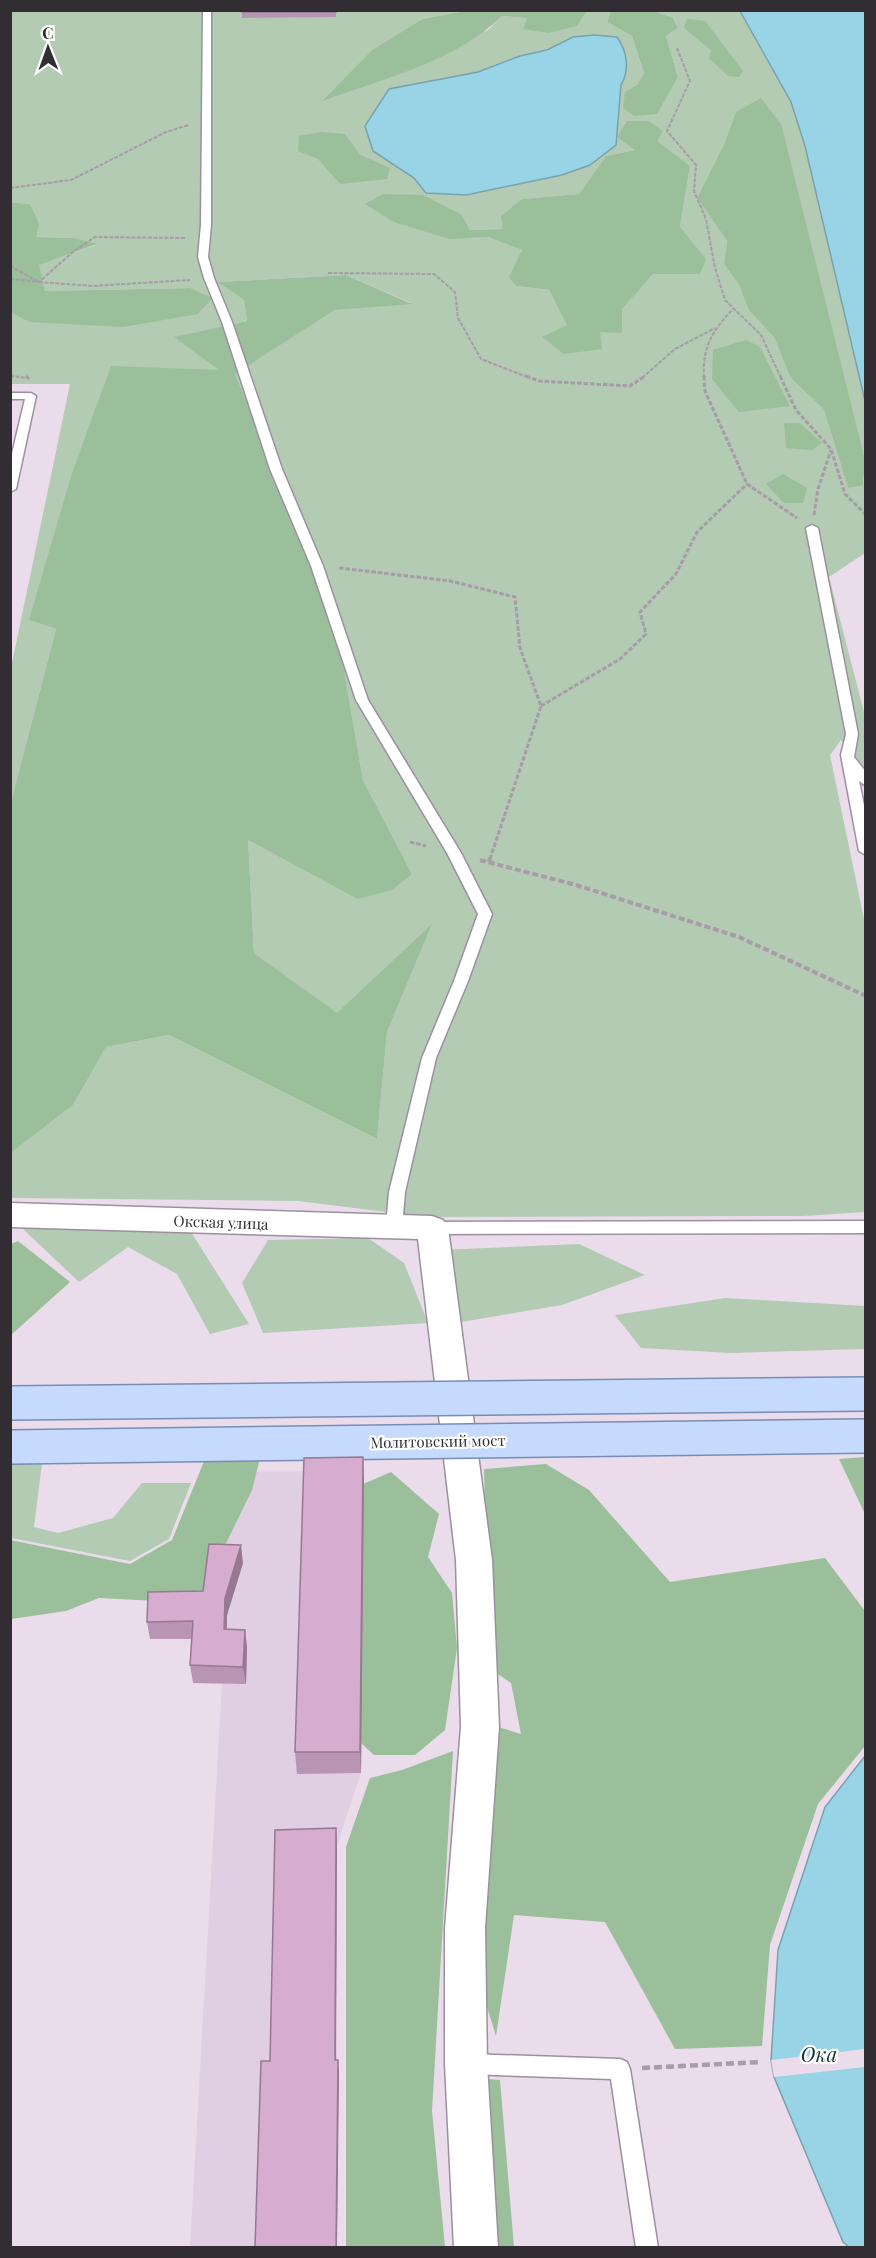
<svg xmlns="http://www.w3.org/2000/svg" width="876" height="2258" viewBox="0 0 876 2258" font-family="'Playfair Display',serif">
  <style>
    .built { fill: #e0cee2 }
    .green { fill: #b2cbb2; fill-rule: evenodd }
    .forest { fill: #9abf9a }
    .water { fill: #98d4e5; stroke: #79a2af; stroke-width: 1.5 }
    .pier { fill: #eadceb }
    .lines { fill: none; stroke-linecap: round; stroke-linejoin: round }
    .lane-casing { stroke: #9c909e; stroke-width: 3 }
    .street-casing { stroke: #9c909e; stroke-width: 3 }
    .path-far3 { stroke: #a79ca7; stroke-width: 2; stroke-dasharray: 4 1.5; stroke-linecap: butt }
    .path-far2 { stroke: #a79ca7; stroke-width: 3; stroke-dasharray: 4.5 2; stroke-linecap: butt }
    .path-far1 { stroke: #a79ca7; stroke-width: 4; stroke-dasharray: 6 3; stroke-linecap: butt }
    .path { stroke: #a79ca7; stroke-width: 4.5; stroke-dasharray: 8 4; stroke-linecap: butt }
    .lane { fill: #fff; fill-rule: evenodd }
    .street { fill: #fff; fill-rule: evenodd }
    .tram { stroke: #706870; stroke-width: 1.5 }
    .primary-bridge-casing { stroke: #788db5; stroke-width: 36; stroke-linecap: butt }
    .primary-bridge { stroke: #c5dafd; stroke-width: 33 }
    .wall { fill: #b895b2 }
    .shaded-wall { fill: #967991 }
    .building { fill: #d6adcf; stroke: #967991; stroke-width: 1.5 }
    .labels { text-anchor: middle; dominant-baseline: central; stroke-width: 4.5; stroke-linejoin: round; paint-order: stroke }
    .street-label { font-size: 15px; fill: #322d32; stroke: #fff }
    .near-water-label { font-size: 20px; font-style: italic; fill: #113037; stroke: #fff }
  </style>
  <rect width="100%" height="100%" fill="#eadceb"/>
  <path class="built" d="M364,1471l-3,302 -24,72 -1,202 3,28 -2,172h-147l32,-563 -29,-1 2,-44h-45l73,-167z"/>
  <g class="green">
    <path d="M11,11h454l-43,8 -50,31 -49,50 165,-70 14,-14 25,2 -4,11 54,-3 10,-15h24l-4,11 25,14 12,37 -7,12 41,-8 -12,-41 12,-8 -5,-10 -19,-7h86l51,91 14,44 60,255v58l-83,-333 -46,-14 -12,32 -27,54 30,43 -3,23 15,21 10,26 25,26 16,40 34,33 24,78 15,-2 2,-25v92l-36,24 36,139v52l-24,-28 -11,15 35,169v288l-62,4 -376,1 -129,-16 -287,-3v-45l62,-48 33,-58 63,-12 208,104 10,-107 44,-106 -94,88 -83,-61 -6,-113 109,59 55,-25 -49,-94 -27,-156 -102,-250 101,-64 76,-7 -65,-28 -127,7 25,18 3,21 -72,16 46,33 -192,250 27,9 -45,173v-134l59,-284h-59v-71l18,9 161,-34 -145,3 -7,-26 58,-20 -22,-7 -38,-1 -6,-33 -19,-2zM574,37h43c9,12 12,35 4,48l-5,60 -54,30 -45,9 -91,9 -12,-15 -41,-27 -8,-25 24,-37 89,-17 42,-16 27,-6zM345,134l16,21 29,14 -50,15 -22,-26zM635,150l55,16 -10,61 20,47h-47l-53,58 -57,5 25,-12 -19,-35 -33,-4 6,-36 -34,-13 -40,1 14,-23 8,15 34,-1 18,-30 57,-5 27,-38z"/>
    <path d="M125,1227l66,5 58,92 -39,10 -33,-60 -49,-27 -49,35 -56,-53z"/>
    <path d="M368,1238l36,25 24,60 -165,10 -21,-50 26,-43z"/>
    <path d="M579,1244l66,31 -83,30 -107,18 -15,-73z"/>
    <path d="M725,1298l140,8v43l-134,4 -90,-5 -26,-33z"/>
    <path d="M43,1455l-9,72 24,6 55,-15 29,-35h49l-22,56 -39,22 -119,-23 -1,-82z"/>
  </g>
  <g class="forest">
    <path d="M465,11h122l-10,15 -29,7 -25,-4 4,-11 -25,-2c-47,46 -120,63 -180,85l50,-51 50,-31z"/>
    <path d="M611,11h43l19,7 5,10 -12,8 12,41 -21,37 -23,2 -11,-8 2,-16 12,-7 7,-12 -12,-37 -25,-14z"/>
    <path d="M687,19l18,2 38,50 -4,6 -11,-1 -19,-18 2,-8 -27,-22z"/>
    <path d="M761,98l21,28 83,333 -2,27 -15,2 -24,-78 -34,-33 -16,-40 -25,-26 -10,-26 -15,-21 3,-23 -30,-43 27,-54 12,-32z"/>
    <path d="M627,121h21l15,10 -6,10 33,25 -10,61 26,32 -6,15h-47l-31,35v24l-22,-1 2,17 -38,5 -22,-17 25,-12 -18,-35 -33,-4 -7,-9 13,-27 -34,-13 -39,2 -55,-17 -29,-18 18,-10 40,1 39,20 8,15 33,-1 -2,-13 21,-17 57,-5 27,-38 29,-6 -18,-13z"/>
    <path d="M321,132l24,2 16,21 29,13 -3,11 -47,5 -22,-25 -20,-8 1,-15z"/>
    <path d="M10,202l20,2 9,20 -3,13 38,1 23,6 -58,21 6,26 145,-3 22,10 -14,16 -75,13 -94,-5 -18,-9z"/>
    <path d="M346,275l66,29 -77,6 -100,64 101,250 27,156 49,94 -20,16 -35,9 -109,-59 6,113 83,60 95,-89 -45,108 -10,107 -208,-104 -63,12 -33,58 -62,48v-351l45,-173 -27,-9 43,-147 39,-107 108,4 -45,-33 73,-16 -3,-21 -26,-18z"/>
    <path d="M746,340l14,7 30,59 -51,6 -27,-33 1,-29z"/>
    <path d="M784,423h16l22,20 -10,7 -26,-2z"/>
    <path d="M783,474l24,14 -4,15h-19l-18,-19z"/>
    <path d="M18,1241l52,41 -59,53v-91z"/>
    <path d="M865,1457h1l-1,57 -26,-55z"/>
    <path d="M260,1458l-8,32 -55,113 -98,-5 -33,13 -55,8 -1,-79 120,24 42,-24 33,-81z"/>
    <path d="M546,1464l43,26 81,92 155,-24 40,53v135l-47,58 -48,141 -8,101 -87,3 -70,-127 -91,-7 -18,121 -23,-75 19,-236 29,9 -10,-51 -22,-15 -5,-199z"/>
    <path d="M391,1472l48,42 -11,43 24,36 5,55 -12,82 -30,25h-41l-41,-38 16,-227z"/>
    <path d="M453,1751l-21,360 13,136h-99v-400l24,-69 32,-8z"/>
    <path d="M475,2078l25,2 14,167h-30z"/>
  </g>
  <g class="water">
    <path d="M740,11h125v390l-60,-255 -14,-44z"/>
    <path d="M594,35l23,2c10,14 13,33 4,48l-5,60 -26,20 -28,10 -96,20 -40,-2 -12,-15 -41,-27 -8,-25 24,-37 89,-17 42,-16 27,-6 26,-13z"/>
    <path d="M865,1756v491h-16l-6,-5 -69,-165 -3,-17 7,-110 47,-143z"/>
  </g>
  <path class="pier" d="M865,2049v18l-91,10 -3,-17z"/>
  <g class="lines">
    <defs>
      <g id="lane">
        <path d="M203,10h8v215l-3,32 6,21 18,44 50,147 41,97 45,134 93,153 31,61 -24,67 -32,77 -31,134 -3,35 -2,4h-12l-2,-4 3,-35 33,-134 32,-77 24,-67 -31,-61 -91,-153 -45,-134 -41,-97 -48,-147 -18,-44 -6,-21 3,-32z"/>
        <path d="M10,393h21l5,3 -20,93 -6,3v-30l15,-63h-15z"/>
        <path d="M812,525l6,3 40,206 -4,23 12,15v14l-7,-5 7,34v40l-7,-4 -18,-96 5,-21 -40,-206z"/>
        <path d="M866,1221v12l-434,1 -6,-2 -2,-4 2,-4 6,-2z"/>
        <path d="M468,2054l152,5 7,3 3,7 28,179h-22l-25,-169 -143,-5 -7,-3 -3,-7 3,-7z"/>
      </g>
      <path id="street" d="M10,1203l422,13 11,4 5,8 44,332 7,167 -14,201 2,136 11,184h-44l-9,-184v-136l16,-201 -5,-167 -38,-321 -408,-12z"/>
    </defs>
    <use href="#lane" class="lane-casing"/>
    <use href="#street" class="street-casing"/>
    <g class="path-far3">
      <path d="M677,48l13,33 -23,50 29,34 -2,26 12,28 9,49 10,32 36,35 20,43"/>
      <path d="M10,188l61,-8 95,-48 23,-7"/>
      <path d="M10,266l29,16 53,4 98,-6"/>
      <path d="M328,273l106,1 21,18 3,26 23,41 49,19"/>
      <path d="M10,279l29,3 35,-31 21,-14 91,1"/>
      <path d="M10,376l18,2"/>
      <path d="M642,378l33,-29 40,-21"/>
      <path d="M704,378c-2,-32 9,-48 30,-70"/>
    </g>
    <g class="path-far2">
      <path d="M26,376l3,3"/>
      <path d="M526,376l13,5 91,5 15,-10"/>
      <path d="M704,376l1,15 42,93 50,34"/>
      <path d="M780,376l16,34 35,39 14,45 21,21"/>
      <path d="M814,515l4,-26 13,-39"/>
      <path d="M339,568l111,13 65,16 5,51 21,58 -51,153"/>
      <path d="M541,706l79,-47 26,-25 -6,-22 36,-38 21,-42 50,-48"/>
      <path d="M410,842l16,4"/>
    </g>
    <g class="path-far1">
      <path d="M480,860l96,25 163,52 127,59"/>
      <path d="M489,862l1,-4"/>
    </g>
    <path class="path" d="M642,2068l119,-6"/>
    <use href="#lane" class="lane"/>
    <use href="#street" class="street"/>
    <g class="tram">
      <path d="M10,1418l856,-11"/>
      <path d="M10,1432l856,-11"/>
    </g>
    <defs>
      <g id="primary-bridge">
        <path d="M10,1403l856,-9"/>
        <path d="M10,1447l856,-11"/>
      </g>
    </defs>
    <use href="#primary-bridge" class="primary-bridge-casing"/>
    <use href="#primary-bridge" class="primary-bridge"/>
  </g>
  <g class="wall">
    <path d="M242,10h94v7l-94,1z"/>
    <path d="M364,1480l-3,293 -64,1 -2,-22z"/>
    <path d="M243,1563l-16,52v14l20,18 -1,37 -53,-1 -3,-18 2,-26h-42l-3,-17 56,-31z"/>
  </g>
  <g class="shaded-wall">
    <path d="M363,1457l1,23 -3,293 -1,-21z"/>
    <path d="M241,1545l2,18 -16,52 -1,31 -2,-17 1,-31z"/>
    <path d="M245,1630l2,17 -1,37 -3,-17z"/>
    <path d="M336,1828l1,17 -1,230 -1,-15z"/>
    <path d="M338,2060l1,15 -2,172h-1z"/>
  </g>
  <g class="building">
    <rect x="242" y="10" width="94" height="2"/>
    <path d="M363,1457l-3,295h-65l9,-294z"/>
    <path d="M209,1544l32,1 -16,53 -1,31 21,1 -2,37 -53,-2 3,-44 -46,1 1,-30 55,-1z"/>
    <path d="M336,1828l-1,232h3l-2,187h-81l6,-186h9l5,-231z"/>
  </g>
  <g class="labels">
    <g class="street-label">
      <text transform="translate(221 1222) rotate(2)">Окская улица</text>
      <text transform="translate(438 1441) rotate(-1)">Молитовский мост</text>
    </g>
    <g class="near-water-label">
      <text x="819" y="2053">Ока</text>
    </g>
  </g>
  <rect width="876" height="2258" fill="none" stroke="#322d32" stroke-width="24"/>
  <g transform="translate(48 48) rotate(359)" stroke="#ffffff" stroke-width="4.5" paint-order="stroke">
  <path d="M0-4.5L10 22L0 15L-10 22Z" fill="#322d32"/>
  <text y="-9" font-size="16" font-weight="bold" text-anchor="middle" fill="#322d32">С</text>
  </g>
</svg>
